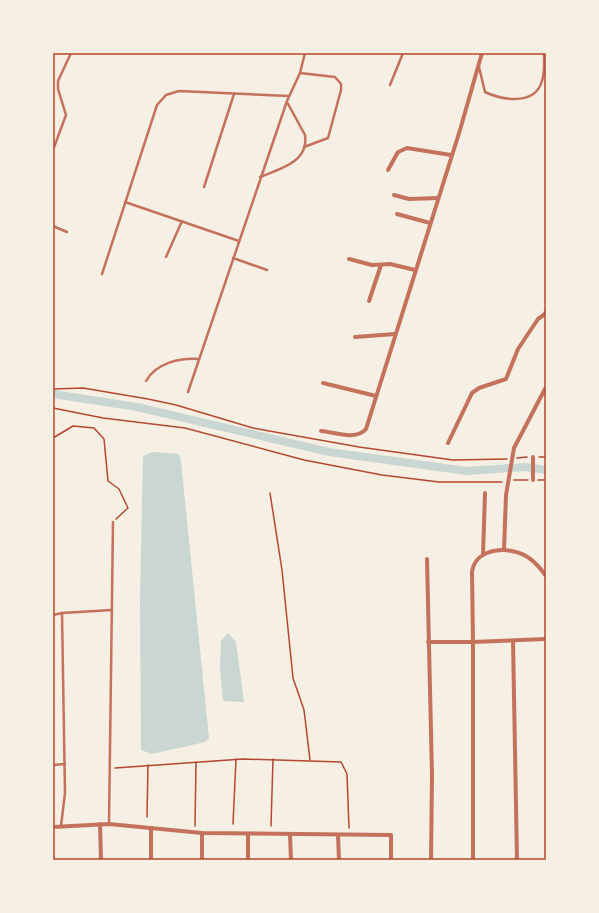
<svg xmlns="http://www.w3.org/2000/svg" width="599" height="913" viewBox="0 0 599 913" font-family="'Work Sans',sans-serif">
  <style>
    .water { fill: #c9d6d2 }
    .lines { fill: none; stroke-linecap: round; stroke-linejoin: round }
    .canal { stroke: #c9d6d2; stroke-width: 8 }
    .path { stroke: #b5482f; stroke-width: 1.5 }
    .service { stroke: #c5725c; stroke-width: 2.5 }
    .minor { stroke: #c5725c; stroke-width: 4 }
    .neatline { fill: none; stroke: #b5482f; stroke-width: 1.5 }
  </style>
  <rect width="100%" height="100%" fill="#f6efe4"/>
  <g class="water">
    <path d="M152,452l27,2 2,8 28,276 -4,4 -53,12 -11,-4 -1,-151 3,-143z"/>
    <path d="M228,633l8,9 8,60 -21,-1 -3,-33 1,-27z"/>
  </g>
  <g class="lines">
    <path class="canal" d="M53,394l84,13 192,45 138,19 58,-4 21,3"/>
    <g class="path">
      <path d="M53,389l30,-1 65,11 28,6 77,23 106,19 94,13 54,-1"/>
      <path d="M53,408l50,10 82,10 119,32 78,15 57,7h63"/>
      <path d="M53,438l20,-12 21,2 10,11 4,42 11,8 9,19 -12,11"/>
      <path d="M539,457h7"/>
      <path d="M517,458l10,-1"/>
      <path d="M514,480h14"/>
      <path d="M538,480h8"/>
      <path d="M270,493l12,77 11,108 11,32 6,50"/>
      <path d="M115,768l128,-9 98,3 6,12 2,54"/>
      <path d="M147,817l1,-52"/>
      <path d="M233,824l3,-65"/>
      <path d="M195,826l1,-64"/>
      <path d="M271,826l2,-67"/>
    </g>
    <g class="service">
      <path d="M479,67l6,25c17,8 50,14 57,-11 3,-9 2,-19 2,-28"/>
      <path d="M300,73l35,4 6,7v6l-13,48 -24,9"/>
      <path d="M390,85l13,-32"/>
      <path d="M53,150l13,-35 -8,-26v-8l13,-28"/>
      <path d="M260,177c20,-8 49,-15 45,-42l-18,-33"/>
      <path d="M204,187l30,-93"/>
      <path d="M125,202l114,39"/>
      <path d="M53,226l14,6"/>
      <path d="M166,257l16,-36"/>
      <path d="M233,258l34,12"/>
      <path d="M102,274l55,-169 9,-10 13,-4 110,5"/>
      <path d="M146,381c10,-18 33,-23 52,-22"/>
      <path d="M188,392l99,-291 13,-28 5,-20"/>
      <path d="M62,613l50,-3"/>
      <path d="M53,615l9,-2 3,180 -4,33"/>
      <path d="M53,765l12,-1"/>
      <path d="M109,824l4,-302"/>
    </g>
    <g class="minor">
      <path d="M388,170l10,-18 9,-4 44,7"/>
      <path d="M394,195l15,4 29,-1"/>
      <path d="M397,214l33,9"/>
      <path d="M349,259l23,6 18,-1 25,6"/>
      <path d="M369,301l12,-36"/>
      <path d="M355,337l40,-3"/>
      <path d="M323,383l53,13"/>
      <path d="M321,431c13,1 35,10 45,-2l94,-299 22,-77"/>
      <path d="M448,443l24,-50 7,-5 27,-9 12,-30 20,-30 7,-5 1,-3"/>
      <path d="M533,480v-23"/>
      <path d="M504,550l2,-55 8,-47 32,-61"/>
      <path d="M483,555l2,-62"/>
      <path d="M427,559l5,217 -1,84"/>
      <path d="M513,641l4,219"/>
      <path d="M428,642h45l73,-3"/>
      <path d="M100,824l1,36"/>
      <path d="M53,827l56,-3 93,9 189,2v25"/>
      <path d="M151,828v32"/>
      <path d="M202,833v27"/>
      <path d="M248,834v26"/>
      <path d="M290,835l1,25"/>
      <path d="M338,835l1,25"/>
      <path d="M473,860v-218l-1,-70c3,-25 39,-27 57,-14 6,4 12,11 17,18"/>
    </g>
  </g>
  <rect width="599" height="913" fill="none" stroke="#f6efe4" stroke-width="108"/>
  <rect x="54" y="54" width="491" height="805" class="neatline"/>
</svg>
